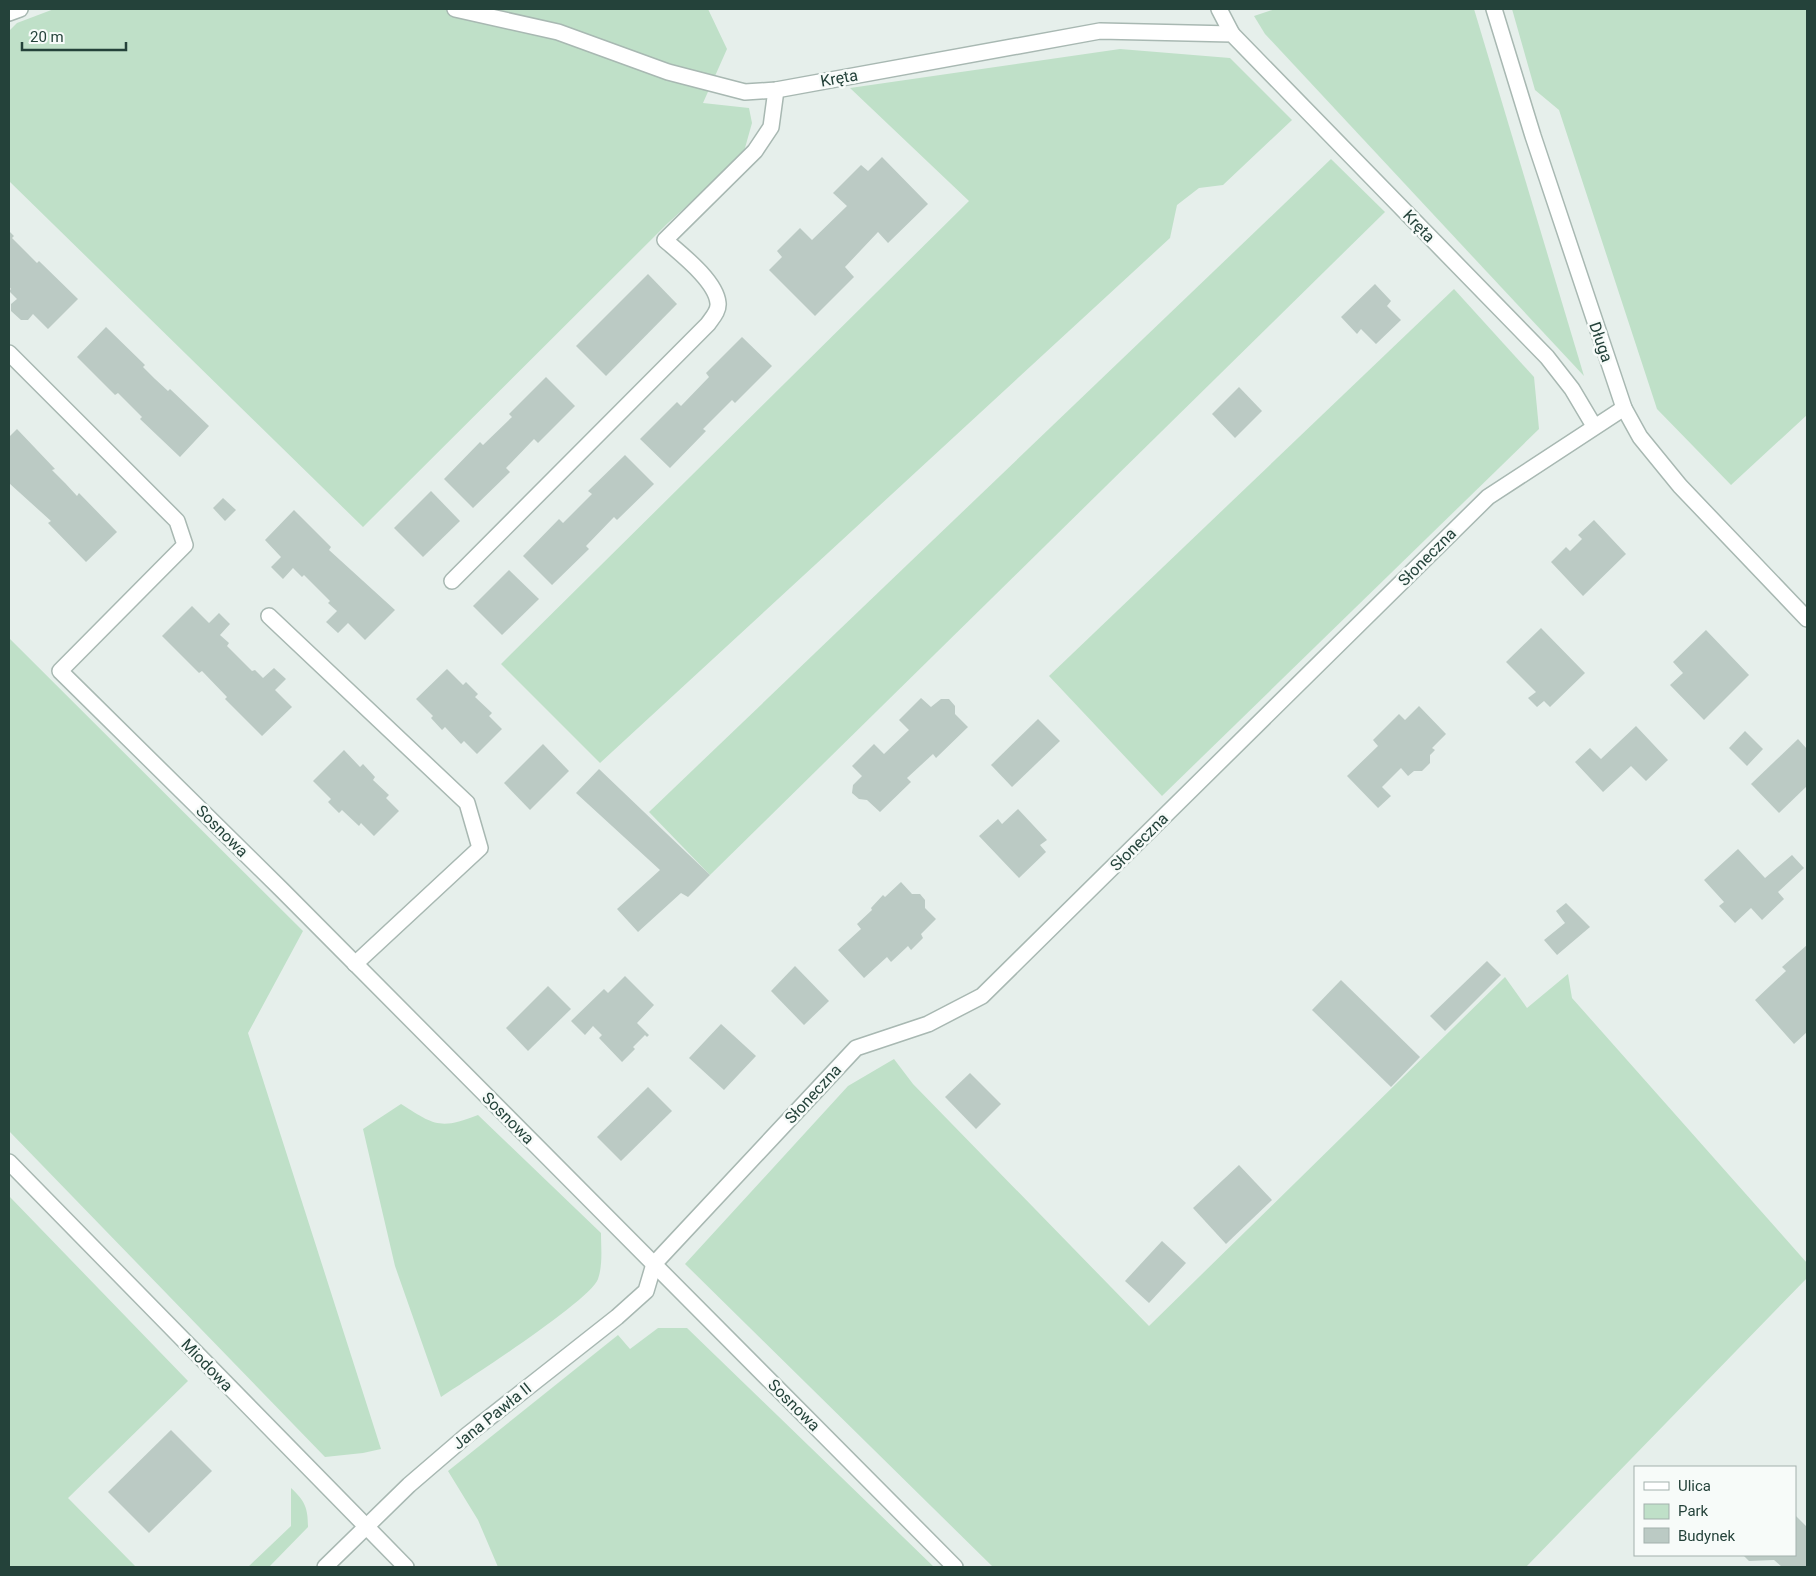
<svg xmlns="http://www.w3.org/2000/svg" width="1816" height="1576" viewBox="0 0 1816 1576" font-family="Roboto,sans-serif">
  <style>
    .green { fill: #bfe0c8 }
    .building { fill: #bbcac4 }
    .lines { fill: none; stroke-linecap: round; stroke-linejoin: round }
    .lane-casing { stroke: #a8b8b2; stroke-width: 18 }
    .street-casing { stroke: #a8b8b2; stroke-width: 18 }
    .lane { stroke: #fff; stroke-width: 15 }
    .street { stroke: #fff; stroke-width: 15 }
    .labels { text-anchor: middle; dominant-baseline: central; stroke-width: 5; stroke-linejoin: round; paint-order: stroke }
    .street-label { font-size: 16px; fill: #24423a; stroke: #f7fbf9 }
  </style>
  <rect width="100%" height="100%" fill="#e6efeb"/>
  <g class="green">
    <path d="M54,9h654l19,40 -24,54 46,5 3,15 -9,32 -75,68 -305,304 -354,-346v-150l8,-8z"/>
    <path d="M1275,9h199l110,367 -319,-342 -11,-18z"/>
    <path d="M1512,9h295v406l-76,70 -74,-76 -98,-299 -24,-20z"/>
    <path d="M1120,49l110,9 62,62 -69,65 -24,3 -22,17 -7,33 -570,525 -99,-99 468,-463 -119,-113z"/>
    <path d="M1331,159l54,53 -675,663 -61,-63z"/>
    <path d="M1454,289l80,88 5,52 -377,367 -113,-120z"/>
    <path d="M9,638l294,293 -55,102 133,416 -18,4 -38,4 -316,-326z"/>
    <path d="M1568,974l4,24 235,265v15l-281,289h-533l-308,-303 163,-178 46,-27 19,25 236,242 356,-349 22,31z"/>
    <path d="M401,1104c33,21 39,26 77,11l123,118c0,14 2,32 -3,46 -7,21 -131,101 -157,118l-46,-131 -32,-137z"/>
    <path d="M9,1196l179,185 -120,117 68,69h-127z"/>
    <path d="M658,1328h29l247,239h-436l-20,-47 -30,-49 170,-136 12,14z"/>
    <path d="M291,1488c14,13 17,20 17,39l-39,40h-21l43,-41z"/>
  </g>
  <g class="building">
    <path d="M882,157l46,47 -40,39 -10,-11 -33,35 9,10 -39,39 -46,-46 13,-13 -5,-6 23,-23 12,12 35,-34 -14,-13 28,-28 7,6z"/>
    <path d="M9,231l5,5 -2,2 25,25 2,-2 39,38 -30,30 -15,-15 -5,6h-7l-10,-9v-7l6,-5 -8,-8 2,-2 -2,-3z"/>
    <path d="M648,274l29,30 -71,72 -30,-30z"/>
    <path d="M1375,284l16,17 -4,5 14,14 -25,24 -15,-15 -4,5 -16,-17z"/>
    <path d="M106,327l39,38 -2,2 12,12 13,12 2,-2 39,37 -29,31 -40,-38 2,-2 -24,-24 -3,2 -38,-38z"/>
    <path d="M742,337l30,29 -37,37 -3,-3 -29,29 3,2 -36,37 -30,-29 37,-37 4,4 28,-29 -3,-4z"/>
    <path d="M546,377l29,29 -37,37 -4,-4 -28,29 4,4 -37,36 -29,-29 36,-37 3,3 29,-28 -3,-3z"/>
    <path d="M1239,387l23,24 -27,27 -23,-24z"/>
    <path d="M17,429l38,40 -3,1 13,13 12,13 2,-3 38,39 -31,30 -38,-39 3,-2 -42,-38v-46z"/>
    <path d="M625,455l29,29 -37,36 -3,-3 -28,29 3,3 -37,36 -29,-29 36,-37 4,4 29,-29 -4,-3z"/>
    <path d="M431,491l29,30 -37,36 -29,-29z"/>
    <path d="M223,498l13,12 -11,11 -12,-13z"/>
    <path d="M294,510l37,37 -2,3 66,60 -30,30 -17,-17 -10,10 -12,-11 11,-11 -9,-8 2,-2 -26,-26 -2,2 -9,-9 -10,11 -12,-12 10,-10 -16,-17z"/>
    <path d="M1594,520l32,34 -43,42 -32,-34 15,-15 4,4 12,-12 -4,-4z"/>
    <path d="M509,570l30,29 -37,36 -29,-29z"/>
    <path d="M192,606l17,17 10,-10 11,11 -10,11 9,8 -2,3 25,25 3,-1 8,8 11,-10 12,11 -11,11 17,17 -30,29 -37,-37 2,-2 -25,-26 -3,2 -37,-37z"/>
    <path d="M1541,628l44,45 -35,34 -6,-6 -7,6 -9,-9 8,-6 -30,-30z"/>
    <path d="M1706,630l43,45 -45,45 -34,-35 13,-12 -10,-11z"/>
    <path d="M447,669l16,16 3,-3 12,12 -3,3 17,16 -3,3 13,13 -25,25 -13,-13 -3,3 -16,-17 -3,3 -11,-12 2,-2 -17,-17z"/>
    <path d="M921,698l10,9 10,-8h8l6,7v8l13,13 -32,31 -3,-4 -26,24 4,4 -31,30 -13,-12 -8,-1 -7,-6 1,-8 9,-9 -10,-10 22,-22 10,10 25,-24 -10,-10z"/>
    <path d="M1419,706l27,28 -14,14 3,2 -5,5v8l-8,8h-8l-6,5 -7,-8 -19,19 9,9 -13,12 -31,-32 31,-30 -5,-6 26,-26 6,6z"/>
    <path d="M1038,719l22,22 -48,46 -21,-22z"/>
    <path d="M1636,726l32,34 -22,21 -15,-15 -28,26 -28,-30 15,-14 11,11z"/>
    <path d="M1745,731l18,18 -16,17 -18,-18z"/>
    <path d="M1798,739l9,10v37l-28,27 -28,-29z"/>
    <path d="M543,744l26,27 -39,39 -26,-27z"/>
    <path d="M344,750l16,17 3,-3 12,13 -2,3 16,15 -3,3 13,13 -25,25 -13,-13 -2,3 -17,-16 -3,3 -11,-11 3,-3 -18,-18z"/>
    <path d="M599,769l111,106 -22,22 -7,-4 -43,39 -21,-23 43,-39 -84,-77z"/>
    <path d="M1018,809l29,31 -7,5 6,7 -27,26 -40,-42 19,-17 4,5z"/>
    <path d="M1738,849l27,29 27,-23 12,13 -26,24 6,7 -22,21 -11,-12 -16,15 -16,-17 5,-4 -20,-22z"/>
    <path d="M901,882l11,12h8l5,6v8l11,11 -15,15 2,4 -12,12 -3,-4 -17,16 -4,-5 -23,21 -26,-28 23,-21 -4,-5 15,-14 -1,-2 12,-13 2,2z"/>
    <path d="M1566,903l24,24 -33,28 -13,-15 21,-17 -9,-12z"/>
    <path d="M1807,945v87l-13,12 -39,-44 31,-29 -4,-4z"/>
    <path d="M1487,961l14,14 -56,56 -15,-15z"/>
    <path d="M795,966l34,35 -25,24 -33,-34z"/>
    <path d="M625,976l29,29 -17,18 12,12 -2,2 -2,-2 -12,12 2,2 -13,13 -23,-24 3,-3 -9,-9 -8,9 -14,-14 33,-32 4,4z"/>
    <path d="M1341,980l79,77 -29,30 -79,-77z"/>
    <path d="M548,986l23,23 -43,42 -22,-23z"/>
    <path d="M721,1024l35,32 -32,34 -35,-32z"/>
    <path d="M970,1073l31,31 -25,25 -31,-32z"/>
    <path d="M648,1087l24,24 -51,50 -24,-24z"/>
    <path d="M1239,1165l33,35 -46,44 -33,-36z"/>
    <path d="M1162,1241l24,22 -37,40 -24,-22z"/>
    <path d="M171,1430l41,41 -63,62 -41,-41z"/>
    <path d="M1795,1515l12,12v40h-25l-8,-7 -25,1 -6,-6h52z"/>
  </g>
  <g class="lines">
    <defs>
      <path id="lane" d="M452,581l256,-257c4,-6 11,-13 10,-21 -2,-22 -37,-49 -53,-63l90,-89 16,-24 5,-37"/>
      <g id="street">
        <path d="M455,9l103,23 110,40 77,20 31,-2 324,-59 132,3 315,323 25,32 22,37"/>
        <path d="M1219,9l13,25"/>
        <path d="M1494,9l39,127 91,272 16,29 40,49 127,133"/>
        <path d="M9,13l11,-4"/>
        <path d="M9,353l168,168 8,24 -125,126 222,219 673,677"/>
        <path d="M269,616l198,187 13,45 -125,116"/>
        <path d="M9,1162l397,405"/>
        <path d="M325,1567l84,-82 57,-49 151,-119 29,-26 8,-27 202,-216 72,-24 54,-28 506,-499 136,-89"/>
      </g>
    </defs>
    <use href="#lane" class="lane-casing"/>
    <use href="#street" class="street-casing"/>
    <use href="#lane" class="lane"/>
    <use href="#street" class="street"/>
  </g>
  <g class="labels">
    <g class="street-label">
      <text transform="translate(839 78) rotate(-10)">Kręta</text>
      <text transform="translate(1419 226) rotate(46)">Kręta</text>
      <text transform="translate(1601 342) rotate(71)">Długa</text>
      <text transform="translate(1427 557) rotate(-45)">Słoneczna</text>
      <text transform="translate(222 831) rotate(45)">Sosnowa</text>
      <text transform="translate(1139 842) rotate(-45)">Słoneczna</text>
      <text transform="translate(813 1094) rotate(-47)">Słoneczna</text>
      <text transform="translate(508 1118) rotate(45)">Sosnowa</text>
      <text transform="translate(207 1365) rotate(46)">Miodowa</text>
      <text transform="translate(794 1405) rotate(45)">Sosnowa</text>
      <text transform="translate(492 1416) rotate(-39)">Jana Pawła II</text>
    </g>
  </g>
  <rect width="1816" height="1576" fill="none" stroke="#24423a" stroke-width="20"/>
  <rect x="1634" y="1466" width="162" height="90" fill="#f7fbf9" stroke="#a3b1ad"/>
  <rect x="1644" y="1482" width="25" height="8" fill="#ffffff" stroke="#a3b1ad"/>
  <text x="1678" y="1491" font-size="15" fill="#24423a">Ulica</text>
  <rect x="1644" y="1504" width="25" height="15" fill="#bfe0c8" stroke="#a3b1ad"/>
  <text x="1678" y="1516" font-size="15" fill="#24423a">Park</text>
  <rect x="1644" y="1528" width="25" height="15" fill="#bbcac4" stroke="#a3b1ad"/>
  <text x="1678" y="1541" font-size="15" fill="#24423a">Budynek</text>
  <path d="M22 42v8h104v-8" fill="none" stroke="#24423a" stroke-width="2.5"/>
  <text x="30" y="42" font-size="15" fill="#24423a" stroke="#f7fbf9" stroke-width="4" paint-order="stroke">20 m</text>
</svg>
